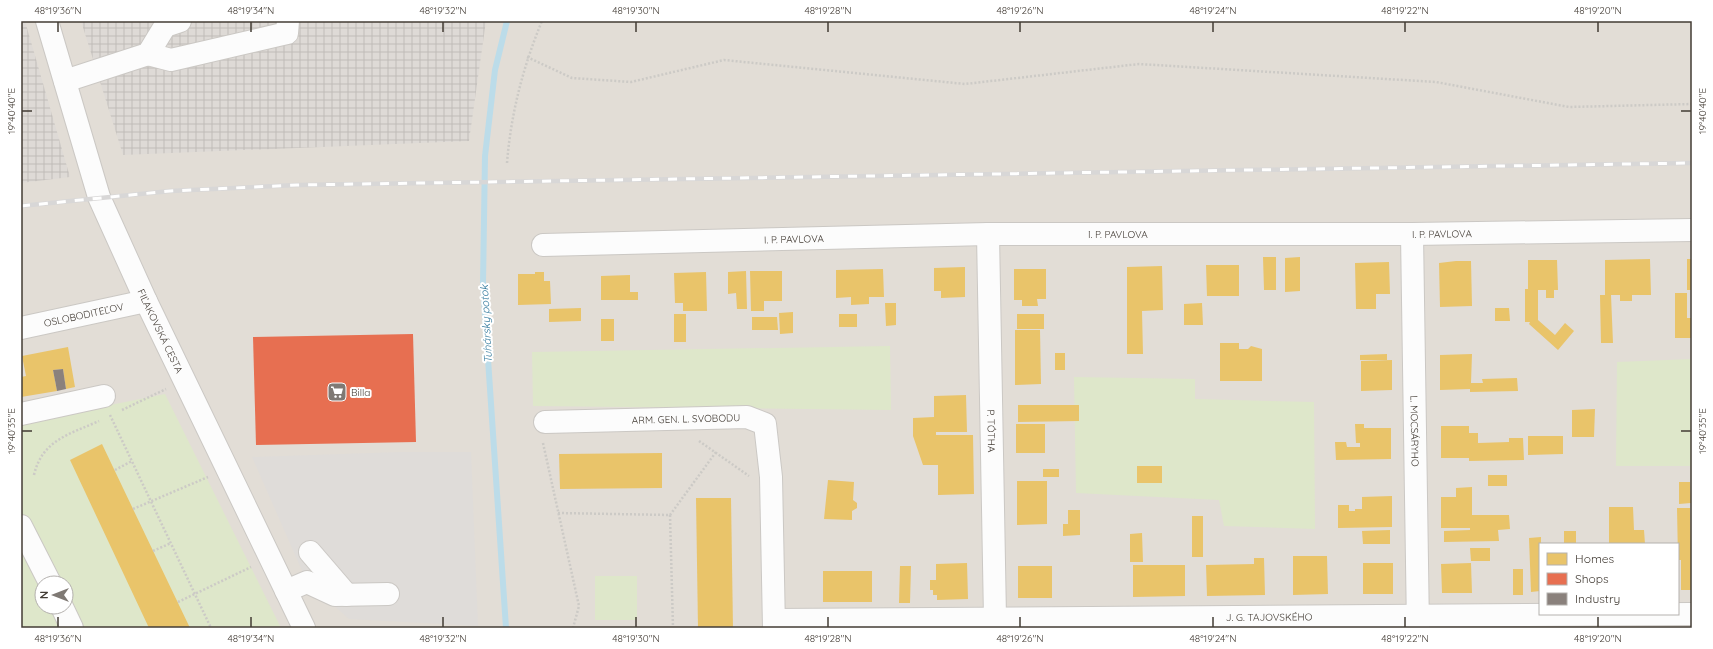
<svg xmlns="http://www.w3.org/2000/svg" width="1713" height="649" viewBox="0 0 1713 649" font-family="Quicksand,sans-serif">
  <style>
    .residential { fill: #e2ddd6; fill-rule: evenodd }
    .industrial { fill: url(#industrial-grid) }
    .green { fill: #dee7ca; fill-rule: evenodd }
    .parking { fill: #dfdcd9 }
    .homes { fill: #e9c46a }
    .shops { fill: #e76f51 }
    .industry { fill: #8a817c }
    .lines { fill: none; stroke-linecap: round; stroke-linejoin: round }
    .stream { stroke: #bcdce9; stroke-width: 6 }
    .minor-casing { stroke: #cbc8c4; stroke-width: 24 }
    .path { stroke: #cccac6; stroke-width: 2.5; stroke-dasharray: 2 2; stroke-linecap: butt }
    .minor { stroke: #fcfcfc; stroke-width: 22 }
    .rail-casing { stroke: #d8d7d7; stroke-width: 4.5 }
    .rail { stroke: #fff; stroke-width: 3; stroke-dasharray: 9; stroke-linecap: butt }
    .ticks { fill: none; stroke: #433c35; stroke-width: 1.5 }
    .labels { text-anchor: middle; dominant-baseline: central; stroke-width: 4; stroke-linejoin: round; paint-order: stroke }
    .street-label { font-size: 10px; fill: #433c35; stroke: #fff }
    .poi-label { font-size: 10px; fill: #433c35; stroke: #fff; text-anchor: start }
    .water-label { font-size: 11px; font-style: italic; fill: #367c9f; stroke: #fff }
    .neatline { fill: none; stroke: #433c35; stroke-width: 1.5 }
    .ticks-label { font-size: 10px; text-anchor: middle; fill: #433c35 }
  </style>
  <defs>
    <pattern id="industrial-grid" width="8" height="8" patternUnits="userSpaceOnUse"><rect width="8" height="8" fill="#dedad6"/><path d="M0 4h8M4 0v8" fill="none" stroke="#c0bcb8"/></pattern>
  </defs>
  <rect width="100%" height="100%" fill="#eeebe8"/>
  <path class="residential" d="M21,21h1671v607h-1671zM1540,544h138v70h-138zM42,583h24v24h-24z"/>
  <g class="industrial">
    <path d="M21,21h4l45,156 -49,6z"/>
    <path d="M81,21h405l-17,120 -346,14z"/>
  </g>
  <g class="green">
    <path d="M890,346l1,64 -358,-4 -1,-54z"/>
    <path d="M1692,359v107h-76l1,-104z"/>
    <path d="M1074,377l121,2v20l119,3 1,127 -91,-3 -5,-26 -143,-7z"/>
    <path d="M165,394l116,234h-260v-205zM42,583h24v24h-24z"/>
    <rect x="595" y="576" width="42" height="44"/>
  </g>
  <path class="parking" d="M399,452h72l7,174 -129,-7 -42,-37 -55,-125z"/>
  <g class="homes">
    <path d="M1263,257h13v33h-12z"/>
    <path d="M1300,257v34l-15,1v-34z"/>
    <path d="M1650,259l1,36h-19v6h-12v-6h-9l2,48h-12l-1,-48h5v-35z"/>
    <rect x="1687" y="259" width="5" height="31"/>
    <path d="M1528,260h29l1,30h-4v8h-8v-8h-8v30l17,15 10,-12 9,8 -16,19 -29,-26 1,-2h-5v-33h3z"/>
    <path d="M1456,261h15l1,45 -32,1 -1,-44z"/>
    <path d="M1389,262l1,32h-14v15h-20l-1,-46z"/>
    <path d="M1206,265h33v31h-32z"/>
    <path d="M1162,266l1,44 -21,1 1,43h-16v-87z"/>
    <path d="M965,267v30l-24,1v-7h-7v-23z"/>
    <path d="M883,269l1,28h-15v7l-18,1v-8l-15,1v-28z"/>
    <path d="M1014,269h32v30h-9l1,7h-16v-6h-8z"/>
    <path d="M746,271l1,38h-10l-1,-16 -8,1v-22z"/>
    <path d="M750,271h32v30h-18v10h-13z"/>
    <path d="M535,272h9v9h6l1,23 -33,1v-31h17z"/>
    <path d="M706,272l1,39h-24v-8h-8l-1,-30z"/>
    <path d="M630,275v17h8v8h-37v-24z"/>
    <path d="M1675,293h12v25h5v20h-17z"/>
    <path d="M885,303h11v22l-10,1z"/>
    <path d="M1202,303l1,22h-19v-21z"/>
    <path d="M581,308v13l-32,1v-13z"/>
    <path d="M1495,308h14l1,13h-15z"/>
    <path d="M793,312v21l-13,1 -1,-21z"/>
    <rect x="674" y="314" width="12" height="28"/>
    <rect x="839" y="314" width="18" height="13"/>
    <rect x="1017" y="314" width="27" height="15"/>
    <path d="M752,317h25l1,13h-26z"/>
    <rect x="601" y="319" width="13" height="22"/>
    <path d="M1015,330h25l1,54 -26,1z"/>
    <path d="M1220,343h19v6h9l3,-3 11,3v32h-42z"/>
    <path d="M68,347l7,40 -9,2 -3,-20 -10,1 4,21 -36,6v-20l5,-1 -4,-20z"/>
    <rect x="1055" y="353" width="10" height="17"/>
    <path d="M1387,354v6h-27v-5z"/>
    <path d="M1472,354l-1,29h12l-1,-4 35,-1 1,13 -48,1v-3l-30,1v-35z"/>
    <path d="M1392,360v30l-31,1v-30z"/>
    <path d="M966,395l1,37h-31v3h37l1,59 -36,1v-30h-15l-10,-29v-18l21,-1v-21z"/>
    <path d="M1018,405h61v16l-61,1z"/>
    <path d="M1595,409l-1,28h-22v-27z"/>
    <rect x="1016" y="424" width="29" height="29"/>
    <path d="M1355,424h9v4h27v31l-55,1 -1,-18h11l1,5h13v-4h-4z"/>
    <path d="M1441,426h28v7h9v10l31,-1v-4h14l1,22 -55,1v-3h-28z"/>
    <path d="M1528,436h35v18l-35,1z"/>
    <path d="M102,444l31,65 57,119h-41l-79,-168z"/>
    <path d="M662,453v35l-102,1 -1,-35z"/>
    <rect x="1137" y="466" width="25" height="17"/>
    <rect x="1043" y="469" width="16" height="8"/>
    <rect x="1488" y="475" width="19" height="11"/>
    <path d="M828,480l26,2 -1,18 4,3v5l-5,3v9l-28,-1z"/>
    <path d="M1017,481h30v43l-30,1z"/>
    <path d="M1679,482h11l1,21 -12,1z"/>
    <path d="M1472,487v28h37l1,14 -12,1 1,11 -55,1v-11l26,-1v-2h-29v-31h15v-9z"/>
    <path d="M1392,496v31l-54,1v-23h11v6h6v-2h7v-12z"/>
    <path d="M696,498h35l2,130h-35z"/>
    <path d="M1609,507h24l1,23h10l1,14h-36z"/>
    <path d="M1677,508h13l2,82h-11v-30h-3z"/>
    <path d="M1068,510h12v25l-17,1v-12h5z"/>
    <rect x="1192" y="516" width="11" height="41"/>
    <path d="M1390,530v14h-27l-1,-13z"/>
    <rect x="1564" y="531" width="12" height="13"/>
    <path d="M1142,533l1,29h-13v-28z"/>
    <path d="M1541,537l-1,54 -9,1 -2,-54z"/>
    <path d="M1470,548h20v13h-19z"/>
    <path d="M1293,556h34l1,38 -35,1z"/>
    <path d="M1254,558h10l1,37 -58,1 -1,-31 48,-1z"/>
    <path d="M967,563l1,36 -31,1v-5h-4v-5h-3v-10h6v-16z"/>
    <rect x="1363" y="563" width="30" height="31"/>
    <path d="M1471,563l1,30h-30l-1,-29z"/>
    <path d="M1133,565h52v31l-52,1z"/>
    <path d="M900,566h11l-1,37h-11z"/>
    <rect x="1018" y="566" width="34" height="32"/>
    <rect x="1513" y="569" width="10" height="26"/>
    <rect x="823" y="571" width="49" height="31"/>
  </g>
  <path class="shops" d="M413,334l3,108 -160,3 -3,-108z"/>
  <path class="industry" d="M63,369l3,20 -9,2 -4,-21z"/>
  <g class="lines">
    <path class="stream" d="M506,628l-23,-344 2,-128 10,-86 12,-49"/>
    <defs>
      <g id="minor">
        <path id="s1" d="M47,21l52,176 47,104 158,327"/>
        <path d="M148,54l23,6 116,-27 1,-12"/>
        <path d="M65,81l83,-27 17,-28 15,-5"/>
        <path id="s2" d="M988,234l7,384 -3,10"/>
        <path id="s3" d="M1412,234l6,394"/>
        <path id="s4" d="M543,245l445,-11h424l280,-4"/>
        <path id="s5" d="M21,328l125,-27"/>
        <path d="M21,414l83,-18"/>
        <path id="s6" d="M545,422l202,-5 18,7 6,53 3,151"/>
        <path d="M21,526l29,57"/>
        <path d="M310,552l37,43"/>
        <path d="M286,591l21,-9 28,13 53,-1"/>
        <path d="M62,607l10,21"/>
        <path id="s7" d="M774,620l918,-6"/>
      </g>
    </defs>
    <use href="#minor" class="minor-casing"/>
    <g class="path">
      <path d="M527,57l45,21 59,4 93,-22 241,24 174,-20 297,18 133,25 123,-3"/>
      <path d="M507,163c4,-50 16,-96 35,-142"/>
      <path d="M122,410l44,-21"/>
      <path d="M110,415l101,213"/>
      <path d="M699,441l50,35"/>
      <path d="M543,443l36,163 -6,22"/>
      <path d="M115,470l17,-9"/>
      <path d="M34,475c8,-35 36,-41 65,-54"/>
      <path d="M133,509l75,-32"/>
      <path d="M558,513l112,2 46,-63"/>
      <path d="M670,515l3,113"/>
      <path d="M153,551l18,-8"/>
      <path d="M178,602l73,-35"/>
    </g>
    <use href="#minor" class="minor"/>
    <defs>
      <path id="rail" d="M21,206l149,-15 127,-6 1395,-22"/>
    </defs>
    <use href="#rail" class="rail-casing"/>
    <use href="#rail" class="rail"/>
  </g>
  <path class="ticks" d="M58,22v10M251,22v10M443,22v10M636,22v10M828,22v10M1020,22v10M1213,22v10M1405,22v10M1598,22v10M22,111h10M1681,111h10M22,431h10M1681,431h10M58,617v10M251,617v10M443,617v10M636,617v10M828,617v10M1020,617v10M1213,617v10M1405,617v10M1598,617v10"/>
  <defs>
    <symbol id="supermarket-square" viewBox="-11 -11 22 22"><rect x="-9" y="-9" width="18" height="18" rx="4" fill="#7f7974" stroke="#fff"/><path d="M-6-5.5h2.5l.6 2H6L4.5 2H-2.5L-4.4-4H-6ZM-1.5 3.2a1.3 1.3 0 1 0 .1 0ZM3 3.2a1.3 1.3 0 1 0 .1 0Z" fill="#fff"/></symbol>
  </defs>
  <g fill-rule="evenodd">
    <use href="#supermarket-square" x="326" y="381" width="22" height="22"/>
  </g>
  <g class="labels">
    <g class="street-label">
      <text stroke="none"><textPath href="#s4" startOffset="899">I. P. PAVLOVA</textPath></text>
      <text stroke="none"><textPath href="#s4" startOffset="575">I. P. PAVLOVA</textPath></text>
      <text stroke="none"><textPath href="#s4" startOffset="251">I. P. PAVLOVA</textPath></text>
      <text stroke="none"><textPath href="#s5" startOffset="64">OSLOBODITEĽOV</textPath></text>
      <text stroke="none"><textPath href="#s1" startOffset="331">FIĽAKOVSKÁ CESTA</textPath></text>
      <text stroke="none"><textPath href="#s6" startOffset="141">ARM. GEN. L. SVOBODU</textPath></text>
      <text stroke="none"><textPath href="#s2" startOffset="197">P. TÓTHA</textPath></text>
      <text stroke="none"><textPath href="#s3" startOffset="197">L. MOCSÁRYHO</textPath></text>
      <text stroke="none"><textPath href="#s7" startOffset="495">J. G. TAJOVSKÉHO</textPath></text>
    </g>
    <g class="poi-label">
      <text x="351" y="392">Billa</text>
    </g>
    <g class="water-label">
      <text transform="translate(486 324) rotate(-93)">Tuhársky potok</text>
    </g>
  </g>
  <rect width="1713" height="649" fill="none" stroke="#ffffff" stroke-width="44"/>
  <rect x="1539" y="543" width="140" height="72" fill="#ffffff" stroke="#b4b1ae"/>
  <rect x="1547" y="553" width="20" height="12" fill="#e9c46a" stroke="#b4b1ae"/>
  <text x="1575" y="563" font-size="12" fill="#433c35">Homes</text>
  <rect x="1547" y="573" width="20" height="12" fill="#e76f51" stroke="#b4b1ae"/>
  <text x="1575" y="583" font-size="12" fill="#433c35">Shops</text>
  <rect x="1547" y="593" width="20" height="12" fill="#8a817c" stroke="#b4b1ae"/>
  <text x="1575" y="603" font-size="12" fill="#433c35">Industry</text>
  <g transform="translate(54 595) rotate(270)"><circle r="19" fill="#ffffff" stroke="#b4b1ae"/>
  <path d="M0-3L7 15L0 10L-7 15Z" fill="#7f7974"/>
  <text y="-6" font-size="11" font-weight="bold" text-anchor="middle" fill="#433c35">N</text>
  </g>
  <rect x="22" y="22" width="1669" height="605" class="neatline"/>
  <g class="ticks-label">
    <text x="58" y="14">48°19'36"N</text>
    <text x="251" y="14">48°19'34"N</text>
    <text x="443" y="14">48°19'32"N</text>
    <text x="636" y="14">48°19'30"N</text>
    <text x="828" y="14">48°19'28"N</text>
    <text x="1020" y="14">48°19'26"N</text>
    <text x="1213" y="14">48°19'24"N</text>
    <text x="1405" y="14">48°19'22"N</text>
    <text x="1598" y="14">48°19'20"N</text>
    <text transform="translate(1702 111) rotate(-90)" y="4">19°40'40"E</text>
    <text transform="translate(11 111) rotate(-90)" y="4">19°40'40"E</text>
    <text transform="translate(1702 431) rotate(-90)" y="4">19°40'35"E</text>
    <text transform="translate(11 431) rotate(-90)" y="4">19°40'35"E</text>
    <text x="58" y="642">48°19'36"N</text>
    <text x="251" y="642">48°19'34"N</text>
    <text x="443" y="642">48°19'32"N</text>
    <text x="636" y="642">48°19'30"N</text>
    <text x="828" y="642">48°19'28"N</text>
    <text x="1020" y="642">48°19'26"N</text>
    <text x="1213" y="642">48°19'24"N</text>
    <text x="1405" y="642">48°19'22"N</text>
    <text x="1598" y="642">48°19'20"N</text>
  </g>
</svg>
